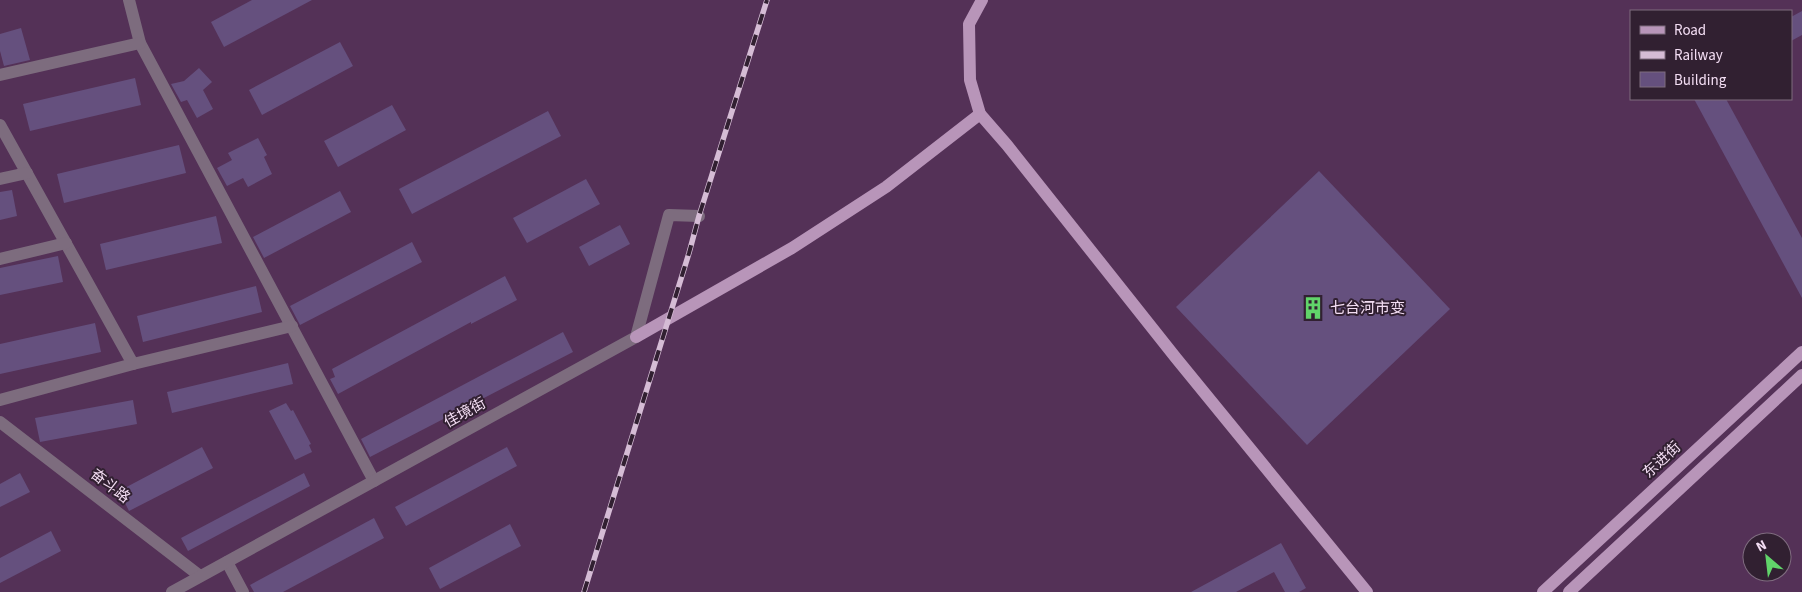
<svg xmlns="http://www.w3.org/2000/svg" width="1802" height="592" viewBox="0 0 1802 592" font-family="'Source Sans 3','Noto Sans SC',sans-serif">
  <style>
    .building { fill: #65507e }
    .lines { fill: none; stroke-linecap: round; stroke-linejoin: round }
    .minor { stroke: #7d6c7e; stroke-width: 12 }
    .major { stroke: #b895b9; stroke-width: 12 }
    .rail-casing { stroke: #d5bcd5; stroke-width: 5.5 }
    .rail { stroke: #312031; stroke-width: 4; stroke-dasharray: 11; stroke-linecap: butt }
    .labels { text-anchor: middle; dominant-baseline: central; stroke-width: 4; stroke-linejoin: round; paint-order: stroke }
    .poi-label { font-size: 15px; fill: #f3ddf3; stroke: #312031; text-anchor: start }
    .street-label { font-size: 15px; fill: #f3ddf3; stroke: #312031 }
  </style>
  <rect width="100%" height="100%" fill="#543157"/>
  <g class="building">
    <path d="M252,0h60l-88,47 -13,-25z"/>
    <path d="M1802,11v24l-11,6v-24z"/>
    <path d="M21,28l9,32 -26,6 -4,-15v-17z"/>
    <path d="M340,42l13,24 -91,49 -13,-25z"/>
    <path d="M199,68l13,14 -9,8 10,19 -16,9 -10,-18 -6,2 -10,-18 13,-3z"/>
    <path d="M135,78l6,27 -111,26 -7,-27z"/>
    <path d="M1694,99h32l76,139v60z"/>
    <path d="M392,105l14,25 -68,37 -14,-26z"/>
    <path d="M548,111l13,25 -149,78 -13,-25z"/>
    <path d="M258,138l9,17 -3,2 8,17 -24,13 -5,-9 -16,8 -10,-18 15,-8 -4,-7z"/>
    <path d="M179,145l7,28 -122,30 -7,-29z"/>
    <path d="M1319,171l131,138 -143,136 -131,-138z"/>
    <path d="M586,179l14,25 -73,39 -14,-25z"/>
    <path d="M12,190l5,26 -17,4v-28z"/>
    <path d="M340,191l11,21 -87,46 -11,-21z"/>
    <path d="M216,216l6,27 -116,27 -6,-26z"/>
    <path d="M620,225l10,19 -41,22 -10,-19z"/>
    <path d="M412,242l10,20 -122,63 -10,-19z"/>
    <path d="M58,256l5,26 -63,13v-27z"/>
    <path d="M505,276l12,24 -46,24v-2l-133,72 -8,-15 5,-2 -3,-8z"/>
    <path d="M256,286l6,26 -119,30 -6,-26z"/>
    <path d="M95,323l6,29 -101,22v-30z"/>
    <path d="M563,332l10,20 -203,105 -9,-18z"/>
    <path d="M288,363l5,21 -121,29 -5,-21z"/>
    <path d="M133,400l4,24 -97,18 -5,-24z"/>
    <path d="M286,403l5,8 2,-1 18,34 -2,1 3,7 -17,8 -26,-49z"/>
    <path d="M202,447l11,21 -84,43 -10,-20z"/>
    <path d="M507,447l10,19 -111,60 -11,-19z"/>
    <path d="M20,473l10,19 -30,15v-23z"/>
    <path d="M304,473l6,13 -122,65 -7,-13z"/>
    <path d="M374,518l10,20 -101,54h-29l-4,-7z"/>
    <path d="M510,524l11,22 -81,43 -11,-21z"/>
    <path d="M51,531l10,20 -61,32v-25z"/>
    <path d="M1281,543l25,45 -7,4h-14l-11,-20 -38,20h-45z"/>
  </g>
  <g class="lines">
    <g class="minor">
      <path d="M129,0l11,43 234,438"/>
      <path d="M0,75l140,-32"/>
      <path d="M0,125l133,239"/>
      <path d="M0,179l27,-6"/>
      <path d="M0,259l66,-16"/>
      <path d="M0,400l133,-36 159,-38"/>
      <path d="M0,422l200,154"/>
      <path d="M227,562l16,30"/>
      <path d="M172,592l464,-255 33,-122 30,1"/>
    </g>
    <g class="major">
      <path d="M982,0l-13,24 1,56 10,34 27,31 169,213 191,234"/>
      <path d="M636,337l156,-89 94,-61 94,-73"/>
      <path d="M1543,592l259,-240"/>
      <path d="M1569,592l233,-217"/>
    </g>
    <defs>
      <path id="rail" d="M584,592l105,-339 10,-37 68,-216"/>
    </defs>
    <use href="#rail" class="rail-casing"/>
    <use href="#rail" class="rail"/>
  </g>
  <defs>
    <symbol id="building-bare" viewBox="-9 -9 18 18"><path d="M-4-6H4V6H1V3H-1V6H-4ZM-2.5-4.3h1.7v1.8h-1.7ZM.8-4.3h1.7v1.8H.8ZM-2.5-1h1.7V.8h-1.7ZM.8-1h1.7V.8H.8Z" fill="#61d46a" stroke="#312031" stroke-width="2.5" paint-order="stroke"/></symbol>
  </defs>
  <g fill-rule="evenodd">
    <use href="#building-bare" x="1297" y="292" width="32" height="32"/>
  </g>
  <g class="labels">
    <g class="poi-label">
      <text x="1330" y="308">七台河市变</text>
    </g>
    <g class="street-label">
      <text transform="translate(465 413) rotate(-29)">佳境街</text>
      <text transform="translate(1662 460) rotate(-43)">东进街</text>
      <text transform="translate(110 486) rotate(38)">奋斗路</text>
    </g>
  </g>
  <rect x="1630" y="10" width="162" height="90" fill="#312031" stroke="#7f6c7f"/>
  <rect x="1640" y="26" width="25" height="8" fill="#b895b9" stroke="#7f6c7f"/>
  <text x="1674" y="35" font-size="15" fill="#f3ddf3">Road</text>
  <rect x="1640" y="51" width="25" height="8" fill="#d5bcd5" stroke="#7f6c7f"/>
  <text x="1674" y="60" font-size="15" fill="#f3ddf3">Railway</text>
  <rect x="1640" y="72" width="25" height="15" fill="#65507e" stroke="#7f6c7f"/>
  <text x="1674" y="85" font-size="15" fill="#f3ddf3">Building</text>
  <g transform="translate(1767 557) rotate(332)"><circle r="24" fill="#312031" stroke="#7f6c7f"/>
  <path d="M0-4L9 19L0 12L-9 19Z" fill="#61d46a"/>
  <text y="-8" font-size="14" font-weight="bold" text-anchor="middle" fill="#f3ddf3">N</text>
  </g>
</svg>
